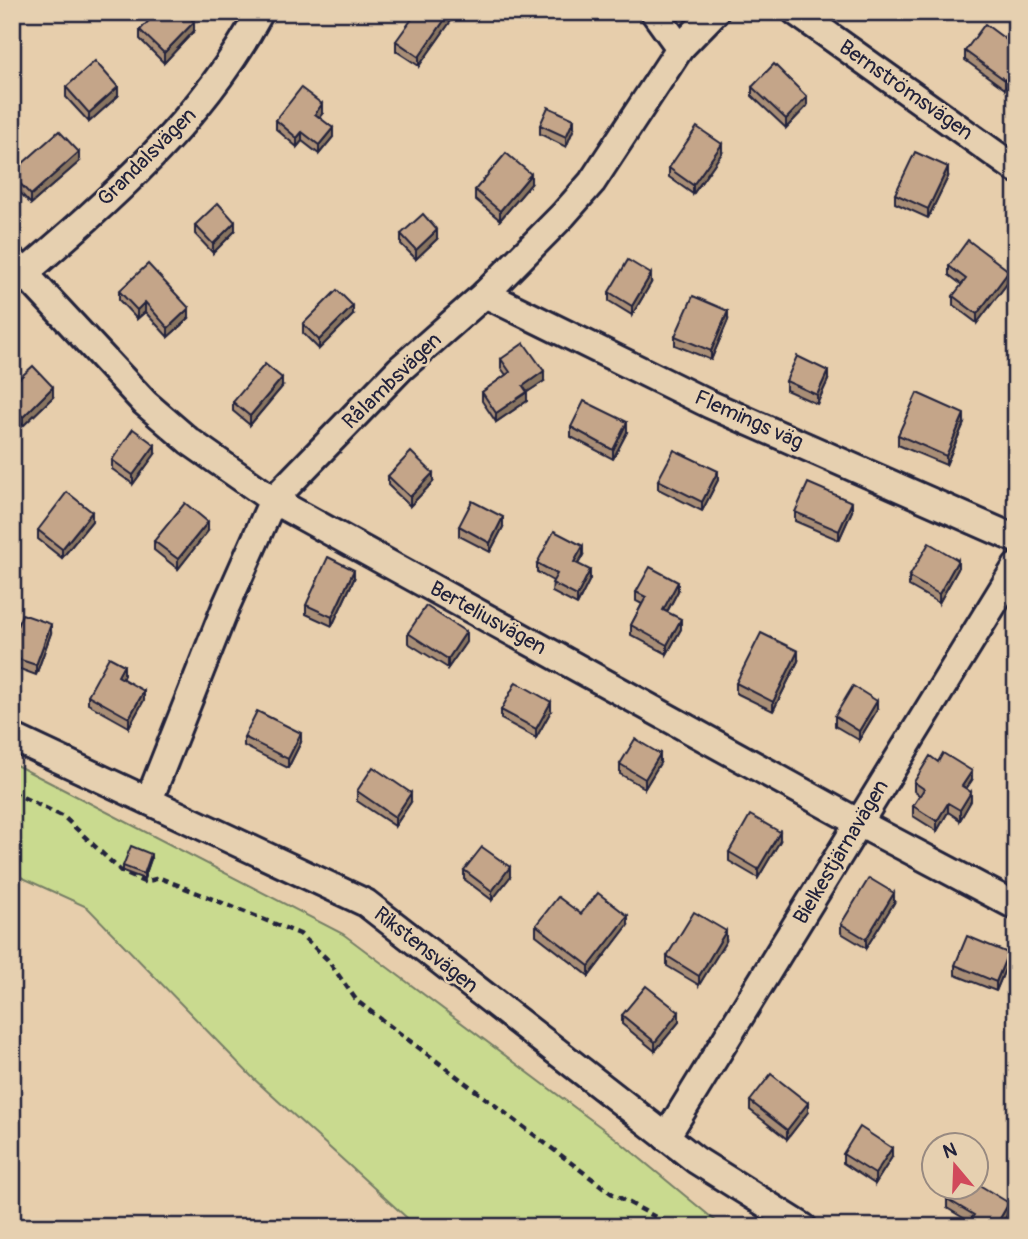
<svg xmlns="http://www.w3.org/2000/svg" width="1028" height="1239" viewBox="0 0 1028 1239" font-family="Pangolin,sans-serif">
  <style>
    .green { fill: #c9da8f; stroke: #767e65; stroke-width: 2 }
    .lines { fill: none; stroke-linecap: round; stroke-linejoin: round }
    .street-casing { stroke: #22223b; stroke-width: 32 }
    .path { stroke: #22223b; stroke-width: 4.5; stroke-dasharray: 7 5; stroke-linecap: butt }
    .street { stroke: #e6d0b0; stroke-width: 26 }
    .wall { fill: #a98e76; stroke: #22223b; stroke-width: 2 }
    .shaded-wall { fill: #897460; stroke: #22223b; stroke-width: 2 }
    .building { fill: #c4a589; stroke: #22223b; stroke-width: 2 }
    .labels { text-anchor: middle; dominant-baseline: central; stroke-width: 5; stroke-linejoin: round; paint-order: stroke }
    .street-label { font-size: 21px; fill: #22223b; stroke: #e6d0b0 }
  </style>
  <rect width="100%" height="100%" fill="#e7ceac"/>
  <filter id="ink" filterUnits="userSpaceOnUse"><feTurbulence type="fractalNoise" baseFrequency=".0143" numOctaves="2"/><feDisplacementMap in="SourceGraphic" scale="14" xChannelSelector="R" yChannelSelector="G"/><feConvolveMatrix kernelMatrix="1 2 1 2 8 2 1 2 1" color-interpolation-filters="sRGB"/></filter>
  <g filter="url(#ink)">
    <path class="green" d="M12,763l331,171 271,203 109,90h-306l-163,-148 -167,-172 -75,-34z"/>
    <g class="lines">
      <defs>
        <g id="street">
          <path d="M654,12l26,36"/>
          <path d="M796,12l220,157"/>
          <path d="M12,260l133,143 44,38 84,59 586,323 157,83"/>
          <path d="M12,284c93,-80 190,-162 248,-272"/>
          <path d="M485,294l224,110 307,135"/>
          <path d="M12,737l354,166 330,257 107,67"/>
          <path d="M149,800l77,-194 47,-106 127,-131 85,-75 78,-79 29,-33 88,-134 35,-36"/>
          <path d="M666,1137l350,-570"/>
        </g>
      </defs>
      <use href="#street" class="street-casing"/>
      <path class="path" d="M12,792l52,25 58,55 22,10 16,-4 140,56 27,25 30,42 254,192 63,34"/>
      <use href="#street" class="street"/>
    </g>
    <g class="wall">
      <path d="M453,12v6l-34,48 -23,-15v-10z"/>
      <path d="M140,30l54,1 -30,32 -24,-24z"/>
      <path d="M1016,47v27l-11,15 -40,-29v-9z"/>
      <path d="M66,87l52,9 -29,26 -23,-25z"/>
      <path d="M752,87l55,19 -21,22 -34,-32z"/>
      <path d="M322,114l-3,3 14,20 -14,17 -17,-13 -5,6 -21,-18v-9z"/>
      <path d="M540,125l34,3 -8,19 -26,-13z"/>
      <path d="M722,153l-29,41 -24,-17v-9z"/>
      <path d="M79,162l-48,42 -19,-20v-11z"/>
      <path d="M948,177l-20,41 -33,-15v-9z"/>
      <path d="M531,184l-31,36 -25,-21v-9z"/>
      <path d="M195,225l40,6 -22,22 -18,-19z"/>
      <path d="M401,234l36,5 -21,20 -15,-15z"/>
      <path d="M949,266l60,15 -32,42 -24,-18v-9l9,-11 -13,-10z"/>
      <path d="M651,283l-19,32 -23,-14v-9z"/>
      <path d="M119,291l70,27 -21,19 -23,-25 -8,7 -18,-19z"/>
      <path d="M353,315l-34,34 -16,-16v-9z"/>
      <path d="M728,320l-17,40 -36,-15v-9z"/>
      <path d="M501,359l43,22 -17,11v9l-31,21 -14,-21v-9l24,-17 -5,-7z"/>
      <path d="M828,380l-11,24 -31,-14v-9z"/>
      <path d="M12,385l41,12 -30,29 -11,-11z"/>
      <path d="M282,387l-32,38 -17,-14v-9z"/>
      <path d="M964,423l-18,42 -48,-20v-10z"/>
      <path d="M571,427l56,5 -14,27 -42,-22z"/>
      <path d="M155,454l-22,30 -21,-15v-9z"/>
      <path d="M388,476l45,6 -23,24 -22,-21z"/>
      <path d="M658,480h60l-16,31 -44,-22z"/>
      <path d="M852,511l-13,29 -44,-19v-9z"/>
      <path d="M92,521l-30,37 -24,-19v-9z"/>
      <path d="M459,526l44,1 -13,25 -31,-16z"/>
      <path d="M208,531l-30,38 -24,-19v-9z"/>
      <path d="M583,555l-5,9 12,15 -13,26 -25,-13 1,-11 -16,-9v-9z"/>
      <path d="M958,569l-19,34 -30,-17v-9z"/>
      <path d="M354,579l-22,47 -26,-12v-9z"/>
      <path d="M678,591l-11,21 14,17 -14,25 -36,-19v-10l11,-21 -6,-3v-9z"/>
      <path d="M1016,621v15l-3,-2v-9z"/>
      <path d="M51,633l-15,42 -24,-9v-26z"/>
      <path d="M408,633l58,9 -18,26 -40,-25z"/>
      <path d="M798,661l-25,50 -37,-18v-10z"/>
      <path d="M124,675l-2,3 22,22 -15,27 -41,-23v-9z"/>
      <path d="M501,710l50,1 -15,27 -35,-19z"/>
      <path d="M877,710l-18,30 -24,-14v-10z"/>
      <path d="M244,737l57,5 -13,26 -44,-22z"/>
      <path d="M660,763l-15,25 -25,-14v-10z"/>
      <path d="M972,780l-6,9 5,12 -11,19 -12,-8 -11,19 -24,-15v-10l7,-10 -6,-5v-9z"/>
      <path d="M357,791l54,11 -16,24 -38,-25z"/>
      <path d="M780,841l-22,37 -29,-17v-9z"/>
      <path d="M151,859l-7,20 -21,-8v-5z"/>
      <path d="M464,870l46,7 -18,23 -28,-21z"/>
      <path d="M894,903l-28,45 -25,-15v-9z"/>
      <path d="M581,914l47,11 -39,51 -53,-41v-10z"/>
      <path d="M726,941l-27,44 -32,-19v-10z"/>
      <path d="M1008,962l-12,29 -41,-16v-10z"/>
      <path d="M622,1015l57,7 -24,29 -33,-27z"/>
      <path d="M750,1101l58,11 -21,27 -37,-29z"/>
      <path d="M843,1154l49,3 -17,27 -32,-21z"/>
      <path d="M947,1199l62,13 -39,10 -23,-14z"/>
    </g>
    <g class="shaded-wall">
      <path d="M450,12h3v6l-34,48v-9z"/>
      <path d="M194,22v9l-30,32v-10z"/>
      <path d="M1016,65v9l-11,15v-9z"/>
      <path d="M118,87v9l-29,26v-9z"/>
      <path d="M807,97v9l-21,22v-9z"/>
      <path d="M322,104v10l-7,9v-9z"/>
      <path d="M574,119v9l-8,19v-10z"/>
      <path d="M333,128v9l-14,17v-9z"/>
      <path d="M302,132v9l-5,6v-9z"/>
      <path d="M722,144v9l-29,41v-9z"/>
      <path d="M79,152v10l-48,42v-9z"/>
      <path d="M948,167v10l-20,41v-9z"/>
      <path d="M531,174v10l-31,36v-9z"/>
      <path d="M235,222v9l-22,22v-9z"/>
      <path d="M437,230v9l-21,20v-9z"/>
      <path d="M1009,271v10l-32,42v-9z"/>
      <path d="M651,274v9l-19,32v-9z"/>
      <path d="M145,302v10l-8,7v-9z"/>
      <path d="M353,306v9l-34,34v-9z"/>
      <path d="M189,308v10l-21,19v-9z"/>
      <path d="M728,311v9l-17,40v-9z"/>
      <path d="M544,371v10l-21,14v-9z"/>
      <path d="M828,371v9l-11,24v-9z"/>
      <path d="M282,378v9l-32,38v-9z"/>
      <path d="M53,387v10l-30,29v-9z"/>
      <path d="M527,392v9l-31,21v-9z"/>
      <path d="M964,414v9l-18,42v-9z"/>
      <path d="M627,422v10l-14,27v-9z"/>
      <path d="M155,445v9l-22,30v-9z"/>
      <path d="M718,471v9l-16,31v-9z"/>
      <path d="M433,473v9l-23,24v-9z"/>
      <path d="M852,502v9l-13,29v-9z"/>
      <path d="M92,512v9l-30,37v-9z"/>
      <path d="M503,517v10l-13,25v-9z"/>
      <path d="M208,522v9l-30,38v-10z"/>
      <path d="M583,546v9l-9,16v-9z"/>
      <path d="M958,560v9l-19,34v-9z"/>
      <path d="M354,570v9l-22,47v-9z"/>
      <path d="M590,570v9l-13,26v-9z"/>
      <path d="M678,582v9l-15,28v-9z"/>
      <path d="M681,619v10l-14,25v-9z"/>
      <path d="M51,624v9l-15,42v-10z"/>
      <path d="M466,632v10l-18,26v-9z"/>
      <path d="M798,651v10l-25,50v-9z"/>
      <path d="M124,665v10l-6,11v-10z"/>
      <path d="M144,691v9l-15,27v-9z"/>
      <path d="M877,701v9l-18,30v-9z"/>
      <path d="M551,702v9l-15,27v-9z"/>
      <path d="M301,733v9l-13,26v-9z"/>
      <path d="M660,754v9l-15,25v-9z"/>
      <path d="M972,771v9l-10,15v-9z"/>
      <path d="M971,792v9l-11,19v-10z"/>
      <path d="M411,793v9l-16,24v-9z"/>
      <path d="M948,803v9l-11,19v-10z"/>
      <path d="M780,832v9l-22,37v-9z"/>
      <path d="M151,854v5l-7,20v-5z"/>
      <path d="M510,867v10l-18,23v-9z"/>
      <path d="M894,893v10l-28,45v-9z"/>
      <path d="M628,916v9l-39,51v-10z"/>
      <path d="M726,931v10l-27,44v-9z"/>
      <path d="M1008,953v9l-12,29v-9z"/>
      <path d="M679,1012v10l-24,29v-9z"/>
      <path d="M808,1103v9l-21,27v-9z"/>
      <path d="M892,1148v9l-17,27v-10z"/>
      <path d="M1009,1203v9l-9,15h-5z"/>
    </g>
    <g class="building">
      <path d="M157,12h27l10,10 -30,31 -24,-23z"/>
      <path d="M417,12h33l-31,45 -23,-16z"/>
      <path d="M985,24l31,23v18l-11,15 -40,-29z"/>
      <path d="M95,61l23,26 -29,26 -23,-26z"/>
      <path d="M774,64l33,33 -21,22 -34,-32z"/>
      <path d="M301,88l21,16 -7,10 18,14 -14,17 -17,-13 -5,6 -21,-18z"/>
      <path d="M548,107l26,12 -8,18 -26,-12z"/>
      <path d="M697,127l25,17 -29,41 -24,-17z"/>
      <path d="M59,131l20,21 -48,43 -19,-20v-2z"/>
      <path d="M915,152l33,15 -20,42 -33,-15z"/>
      <path d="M506,153l25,21 -31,37 -25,-21z"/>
      <path d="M218,203l17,19 -22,22 -18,-19z"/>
      <path d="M423,214l14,16 -21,20 -15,-16z"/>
      <path d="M968,240l41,31 -32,43 -24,-18 13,-17 -17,-13z"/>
      <path d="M628,260l23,14 -19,32 -23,-14z"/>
      <path d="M148,264l41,44 -21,20 -23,-26 -8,8 -18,-19z"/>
      <path d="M337,290l16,16 -34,34 -16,-16z"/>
      <path d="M693,296l35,15 -17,40 -36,-15z"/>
      <path d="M524,343l20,28 -21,15 4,6 -31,21 -14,-21 28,-20 -9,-13z"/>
      <path d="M797,356l31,15 -11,24 -31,-14z"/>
      <path d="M265,364l17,14 -32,38 -17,-14z"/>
      <path d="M33,366l20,21 -30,30 -11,-12v-20z"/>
      <path d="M917,393l47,21 -18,42 -48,-21z"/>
      <path d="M584,401l43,21 -14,28 -42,-23z"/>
      <path d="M133,429l22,16 -22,30 -21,-15z"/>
      <path d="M674,450l44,21 -16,31 -44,-22z"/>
      <path d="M411,452l22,21 -23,24 -22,-21z"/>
      <path d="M808,483l44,19 -13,29 -44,-19z"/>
      <path d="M67,492l25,20 -30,37 -24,-19z"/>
      <path d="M472,501l31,16 -13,26 -31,-17z"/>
      <path d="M185,503l23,19 -30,37 -24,-18z"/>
      <path d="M554,531l29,15 -9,16 16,8 -13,26 -25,-13 5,-9 -20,-11z"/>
      <path d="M929,543l29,17 -19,34 -30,-17z"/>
      <path d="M328,557l26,13 -22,47 -26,-12z"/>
      <path d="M650,567l28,15 -15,28 18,9 -14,26 -36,-20 15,-28 -10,-5z"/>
      <path d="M426,606l40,26 -18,27 -40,-26z"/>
      <path d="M22,614l29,10 -15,41 -24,-8v-17z"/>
      <path d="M761,633l37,18 -25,51 -37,-19z"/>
      <path d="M109,657l15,8 -6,11 26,15 -15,27 -41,-23z"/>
      <path d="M516,682l35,20 -15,27 -35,-19z"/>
      <path d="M853,686l24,15 -18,30 -24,-15z"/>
      <path d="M257,711l44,22 -13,26 -44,-22z"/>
      <path d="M635,739l25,15 -15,25 -25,-15z"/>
      <path d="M943,753l29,18 -10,15 9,6 -11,18 -12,-7 -11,18 -24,-15 11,-17 -10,-7 16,-26 8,6z"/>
      <path d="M373,767l38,26 -16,24 -38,-26z"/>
      <path d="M750,815l30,17 -22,37 -29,-17z"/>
      <path d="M131,846l20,8 -7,20 -21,-8z"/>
      <path d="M482,847l28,20 -18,24 -28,-21z"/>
      <path d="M869,878l25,15 -28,46 -25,-15z"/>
      <path d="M598,893l30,23 -39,50 -53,-41 22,-28 23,17z"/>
      <path d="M694,912l32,19 -27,45 -32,-20z"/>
      <path d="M967,936l41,17 -12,29 -41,-17z"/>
      <path d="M646,986l33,26 -24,30 -33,-27z"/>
      <path d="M771,1074l37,29 -21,27 -37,-29z"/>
      <path d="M860,1127l32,21 -17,26 -32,-20z"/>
      <path d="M976,1183l33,20 -14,24h-29l8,-12 -27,-16 8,-13h21z"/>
    </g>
  </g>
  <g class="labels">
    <g class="street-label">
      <text transform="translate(906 90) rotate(35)">Bernströmsvägen</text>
      <text transform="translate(147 157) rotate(-45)">Grandalsvägen</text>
      <text transform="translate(392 381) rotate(-44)">Rålambsvägen</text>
      <text transform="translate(749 420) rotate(24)">Flemings väg</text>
      <text transform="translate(488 618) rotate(29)">Berteliusvägen</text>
      <text transform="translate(841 852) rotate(-59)">Bielkestjärnavägen</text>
      <text transform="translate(426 950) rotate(38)">Rikstensvägen</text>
    </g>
  </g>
  <rect width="1028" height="1239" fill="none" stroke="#e6d0b0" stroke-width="42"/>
  <rect x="21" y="21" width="986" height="1197" fill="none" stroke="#22223b" stroke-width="2.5" filter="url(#ink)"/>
  <g transform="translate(955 1166) rotate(341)"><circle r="33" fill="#e6d0b0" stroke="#988a81" stroke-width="2"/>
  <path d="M0-5L12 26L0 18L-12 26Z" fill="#d1495b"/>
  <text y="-10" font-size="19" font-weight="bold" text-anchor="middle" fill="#22223b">N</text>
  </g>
</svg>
